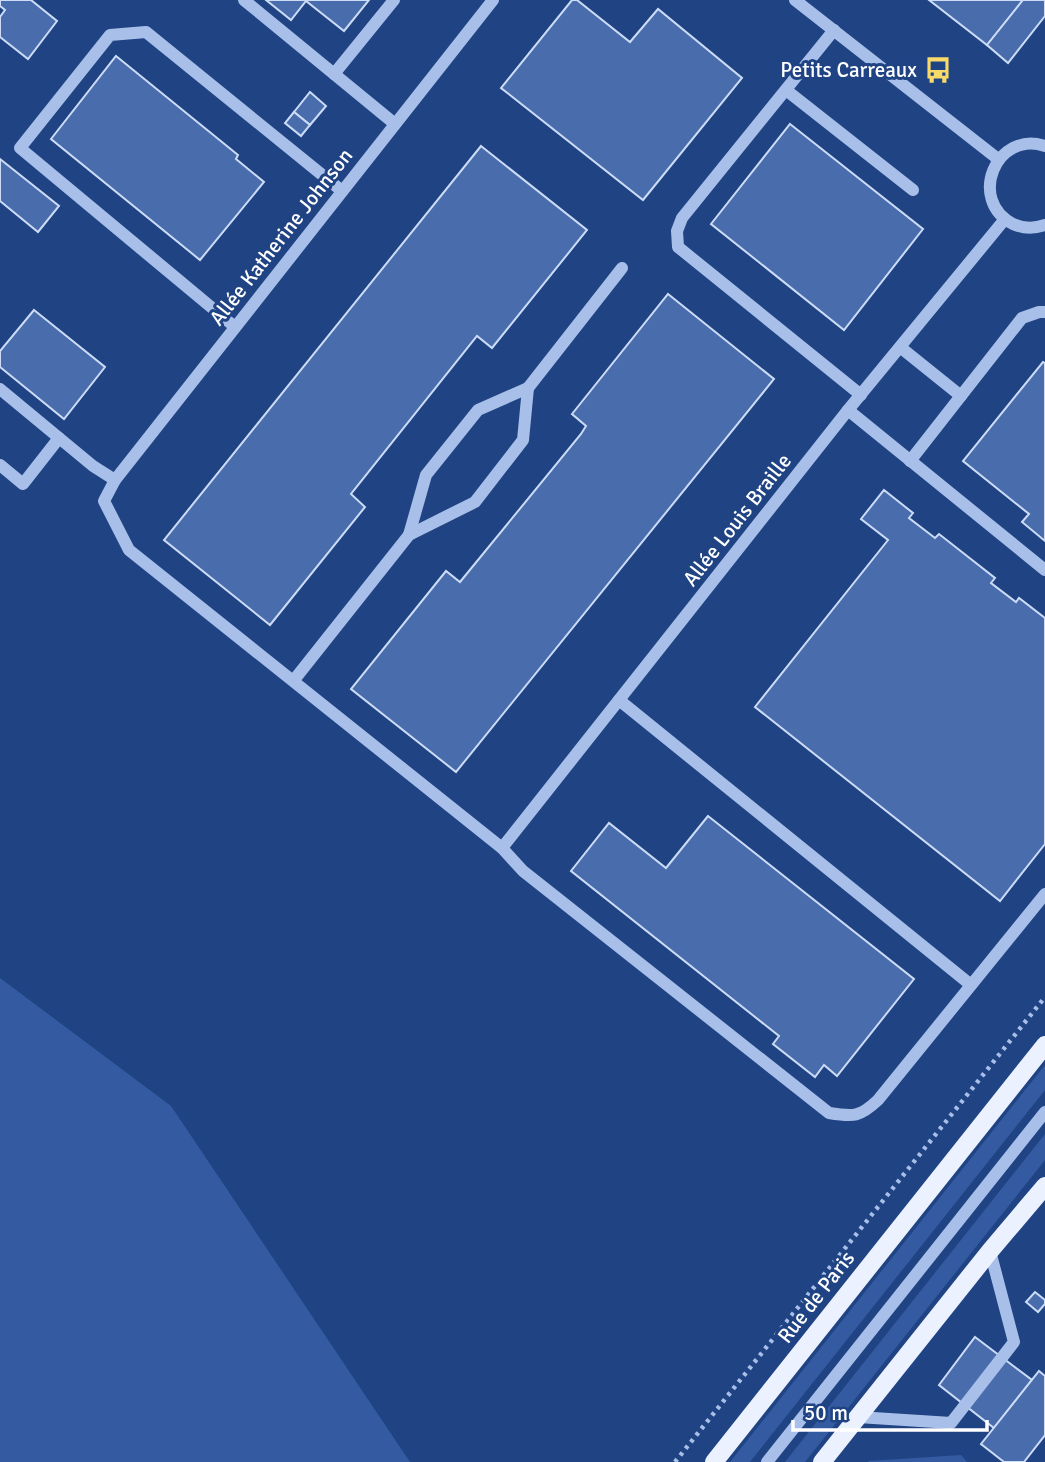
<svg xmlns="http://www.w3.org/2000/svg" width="1045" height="1462" viewBox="0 0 1045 1462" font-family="Signika,sans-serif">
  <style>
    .green { fill: #345ba2 }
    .building { fill: #496cad; stroke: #ccdcf7; stroke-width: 2 }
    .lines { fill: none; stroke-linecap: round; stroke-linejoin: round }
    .path { stroke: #a8c0e9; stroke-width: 4.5; stroke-dasharray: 3.5 5; stroke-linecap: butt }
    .minor { stroke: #a8c0e9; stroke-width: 12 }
    .major { stroke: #ebf1fe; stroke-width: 18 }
    .labels { text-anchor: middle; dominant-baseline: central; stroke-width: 6; stroke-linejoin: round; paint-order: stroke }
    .poi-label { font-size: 21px; fill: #fff; stroke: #204384; text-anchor: end }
    .street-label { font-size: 21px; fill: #fff; stroke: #204384 }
  </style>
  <rect width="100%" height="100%" fill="#204384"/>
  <g class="green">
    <path d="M0,978l171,128 239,356h-410z"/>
    <path d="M1045,1065v25l-295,372h-20z"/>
    <path d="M1045,1134v26l-240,302h-20z"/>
    <path d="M961,1455l6,7h-99l1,-1z"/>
  </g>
  <g class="building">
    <path d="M0,0h31l26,21 -29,38 -28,-22v-20l5,-7 -5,-4z"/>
    <path d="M266,0h103l-25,31 -38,-30 -15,19z"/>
    <path d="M572,0h5l53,42 28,-33 84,69 -99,122 -142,-112z"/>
    <path d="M929,0h94l-36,45z"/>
    <path d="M1023,0h22v16l-37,47 -21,-18z"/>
    <path d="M116,56l122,99 -2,4 28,23 -64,78 -149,-121z"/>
    <path d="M310,92l16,14 -16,19 -16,-13z"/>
    <path d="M294,112l16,13 -9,11 -16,-13z"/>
    <path d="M790,124l133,105 -79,101 -133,-106z"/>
    <path d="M481,146l106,84 -95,118 -15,-12 -126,158 14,13 -95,118 -106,-85z"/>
    <path d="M0,159l59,47 -21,26 -38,-31z"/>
    <path d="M668,294l106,85 -318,393 -105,-83 95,-118 14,11 121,-148 5,-8 -14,-12z"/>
    <path d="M34,310l71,57 -41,52 -64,-52v-16z"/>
    <path d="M1043,362l2,1v178l-23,-19 7,-8 -66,-53z"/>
    <path d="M884,490l29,23 -4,5 26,20 4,-4 56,44 -4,5 25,19 3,-4 26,20v226l-45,57 -245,-194 133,-167 -27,-21z"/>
    <path d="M708,816l206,163 -77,97 -13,-11 -9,12 -42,-33 6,-8 -208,-165 38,-48 57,45z"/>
    <path d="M1035,1292l10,8v4l-7,8 -12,-10z"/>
    <path d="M975,1337l57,43 -38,48 -55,-43z"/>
    <path d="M1039,1371l6,5v59l-21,27h-20l-23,-18z"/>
  </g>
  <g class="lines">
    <path class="path" d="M675,1462l370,-465"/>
    <g class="minor">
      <path d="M244,0l151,124"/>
      <path d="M493,0l-378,480 -11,21 25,49 373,298 21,23 306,242c25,4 31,4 49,-13l167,-206"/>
      <path d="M795,0l203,159"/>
      <path d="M834,30l-152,188 -5,13 1,16 183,148"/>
      <path d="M334,74l60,-74"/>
      <path d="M786,90l127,100"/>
      <path d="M1045,146c-49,-16 -78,54 -32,78 11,5 21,5 32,1"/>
      <path d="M235,327l-215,-179 90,-113 36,-3 196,159"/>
      <path d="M900,347l61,49"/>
      <path d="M0,389l93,77 22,14"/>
      <path d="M848,410l197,160"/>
      <path d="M910,461l112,-143 17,-6h6"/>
      <path d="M0,465l23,19 36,-46"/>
      <path d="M409,535l17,-60 52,-65 50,-22 94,-120"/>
      <path d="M294,680l115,-145 66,-33 48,-62 5,-52"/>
      <path d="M619,700l352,285"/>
      <path d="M502,848l346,-438 157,-191"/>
      <path d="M858,1417l93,6 63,-81 -24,-91"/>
      <path d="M767,1462l278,-350"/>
    </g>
    <g class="major">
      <path d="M714,1462l331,-417"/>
      <path d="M822,1462l168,-211 55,-65"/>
    </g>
  </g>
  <defs>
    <symbol id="bus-bare" viewBox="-9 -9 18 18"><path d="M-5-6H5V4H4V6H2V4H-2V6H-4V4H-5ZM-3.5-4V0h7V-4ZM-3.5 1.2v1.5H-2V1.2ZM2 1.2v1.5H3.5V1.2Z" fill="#f7da69" stroke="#204384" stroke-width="2.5" paint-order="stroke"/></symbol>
  </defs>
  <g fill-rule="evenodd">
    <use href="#bus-bare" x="919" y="51" width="38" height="38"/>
  </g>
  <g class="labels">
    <g class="poi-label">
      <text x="917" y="70">Petits Carreaux</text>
    </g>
    <g class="street-label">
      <text transform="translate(281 237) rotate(-52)">Allée Katherine Johnson</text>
      <text transform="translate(737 520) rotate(-52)">Allée Louis Braille</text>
      <text transform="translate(816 1297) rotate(-52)">Rue de Paris</text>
    </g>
  </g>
  <path d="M793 1420v10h194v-10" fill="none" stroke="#ffffff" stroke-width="3.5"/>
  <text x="804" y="1420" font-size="21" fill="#ffffff" stroke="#204384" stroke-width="5" paint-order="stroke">50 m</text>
</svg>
